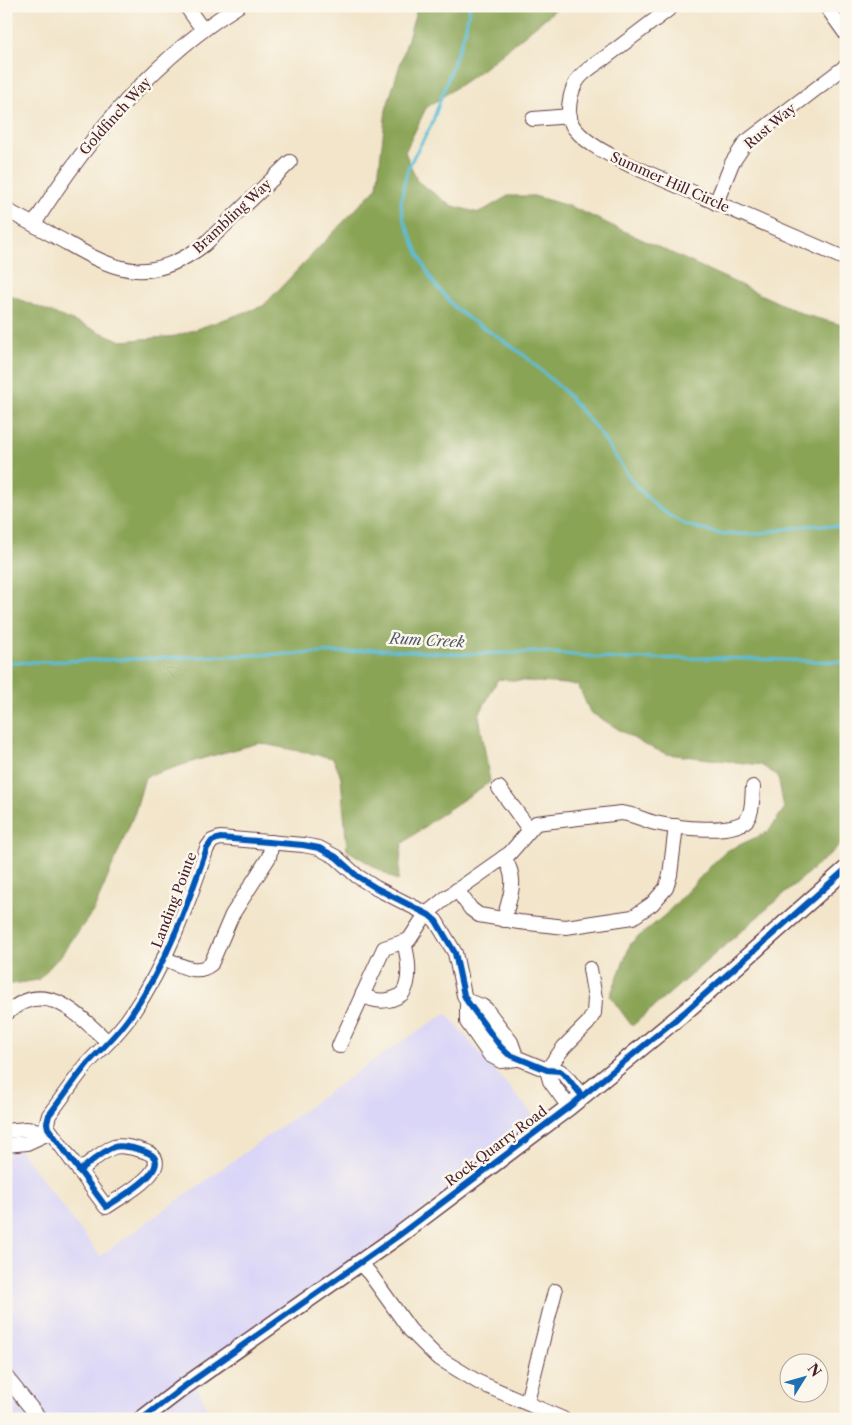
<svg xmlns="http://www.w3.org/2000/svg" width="852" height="1425" viewBox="0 0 852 1425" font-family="'Libre Caslon Text',serif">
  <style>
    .built { fill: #dad6f7 }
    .forest { fill: #8aa456; stroke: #6a6240 }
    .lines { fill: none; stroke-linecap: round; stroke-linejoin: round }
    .stream { stroke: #5abed9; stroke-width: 3 }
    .minor-casing { stroke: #633d43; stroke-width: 16 }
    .tertiary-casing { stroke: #633d43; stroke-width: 19 }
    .minor { stroke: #fff; stroke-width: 14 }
    .tertiary { stroke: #fff; stroke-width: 16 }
    .cycleway-casing { stroke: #fbf7ec; stroke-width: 9 }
    .cycleway { stroke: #0057b8; stroke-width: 6 }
    .labels { text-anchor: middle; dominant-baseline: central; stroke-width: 5; stroke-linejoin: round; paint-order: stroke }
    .street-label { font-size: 14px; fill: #4a1f2b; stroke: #fbf7ec }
    .water-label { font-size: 15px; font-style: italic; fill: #505768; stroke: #fbf7ec }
  </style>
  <rect width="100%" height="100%" fill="#fbf7ec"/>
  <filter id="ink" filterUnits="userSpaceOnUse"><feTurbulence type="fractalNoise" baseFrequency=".02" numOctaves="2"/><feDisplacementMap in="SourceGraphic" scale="10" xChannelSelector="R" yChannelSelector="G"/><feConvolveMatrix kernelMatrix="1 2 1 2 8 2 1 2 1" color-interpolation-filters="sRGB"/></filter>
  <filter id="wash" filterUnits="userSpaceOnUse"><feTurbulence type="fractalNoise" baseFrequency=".0096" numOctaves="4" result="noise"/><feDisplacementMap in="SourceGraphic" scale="20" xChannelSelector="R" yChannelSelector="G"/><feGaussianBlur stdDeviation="1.12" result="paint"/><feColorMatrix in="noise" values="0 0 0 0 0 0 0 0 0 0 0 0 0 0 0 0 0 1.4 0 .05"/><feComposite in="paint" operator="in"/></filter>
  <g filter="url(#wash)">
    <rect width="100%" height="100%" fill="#f2e5ca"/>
    <path class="built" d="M446,1013l93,109 -344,260 18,37h-207v-287l94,124 272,-195z"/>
    <path class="forest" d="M418,6h142l-77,63 -57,39 -21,44 12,29 33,24 29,8 29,-17h26l38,11 233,108 41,11v514l-214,186 -22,-30 21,-53 34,-28 59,-63 44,-20 16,-23 -6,-33 -17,-11 -94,-11 -24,-10 -53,-32 -12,-27 -80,-6 -19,36 11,67 -53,35 -35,27 -4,37 -51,-31 -6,-73 -8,-19 -74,-15 -55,15 -59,19 -10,35 -41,98 -33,45 -23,25 -32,5v-691l116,47 54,-5 87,-30 114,-119 9,-77z"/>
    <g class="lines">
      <g class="stream">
        <path d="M470,6l-5,25 -34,95 -17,30 -7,15 -4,17 -2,17 3,16 21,47 8,14 22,26 14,11 28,17 28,20 38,34 33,38 38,56 24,24 14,9 15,8 33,9h34l50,-8 16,-1 26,3"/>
        <path d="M6,663l344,-11 24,-3 86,5 83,-2 73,7 105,-1 125,4"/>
      </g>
    </g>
  </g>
  <g filter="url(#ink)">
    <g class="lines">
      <defs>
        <g id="minor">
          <path d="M186,6l17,24"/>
          <path d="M673,6c-22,17 -45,34 -67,51 -10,7 -19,12 -27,21 -9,12 -15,38 -4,51 14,17 37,27 57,37l214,93"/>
          <path d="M826,6l20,28"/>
          <path d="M533,119l37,-3"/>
          <path d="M716,203l16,-40 14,-21 100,-76"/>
          <path d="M6,210c21,11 41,22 61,33 53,31 85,41 138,1l85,-82"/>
          <path d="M34,224c53,-85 118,-164 204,-218"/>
          <path d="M499,788l30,41"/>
          <path d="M504,857c15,25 6,36 0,63"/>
          <path d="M457,890l14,19 8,6 40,7 47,5 67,-10 19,-13 14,-16 4,-13 6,-49"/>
          <path d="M164,958c16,7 32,18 47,6l21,-49 37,-58 3,-15"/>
          <path d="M362,995c13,7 27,8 40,-1 10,-12 6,-37 2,-52"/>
          <path d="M467,1001v21l23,33 11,6 16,-2"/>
          <path d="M467,1001l15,5 4,3 25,33 6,17"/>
          <path d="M6,1014c40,-38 73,2 102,28"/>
          <path d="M339,1046l45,-98 25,-8 17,-26 20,-16 64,-45 26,-30 85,-10c12,1 22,7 34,10 18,4 82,13 93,-5 5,-8 4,-21 5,-31"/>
          <path d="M569,1107l-19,-26 -3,-11 17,-23 24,-24 6,-10 1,-15 -5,-29"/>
          <path d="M6,1131l20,-2 24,3"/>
          <path d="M6,1145l21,-2 24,-11"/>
          <path d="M79,1171c11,-8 23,-20 35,-24 6,-2 13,0 19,1 12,3 31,7 19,24 -9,13 -33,26 -46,35l-58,-79 -1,-5 2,-8c13,-17 25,-35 39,-52 15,-16 31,-30 43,-48 36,-52 56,-109 76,-167l5,-7 8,-3 83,7 16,3 17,9 21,19 19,12 53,27 7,6 19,32 9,42 3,6 33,45 8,8 39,16 13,1 6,5 16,20"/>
          <path d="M360,1263l10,11 40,56 27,27 41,25 85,37"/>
          <path d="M6,1377l34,42"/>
          <path d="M527,1402l28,-111"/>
        </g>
        <path id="tertiary" d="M142,1419l43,-33 213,-150 171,-129 117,-96 160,-142"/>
      </defs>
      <use href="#minor" class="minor-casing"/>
      <use href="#tertiary" class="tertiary-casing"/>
      <use href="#minor" class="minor"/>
      <use href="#tertiary" class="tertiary"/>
      <defs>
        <g id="cycleway">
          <path d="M79,1171c11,-8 23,-20 35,-24 6,-2 13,0 19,1 12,3 31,7 19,24 -9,13 -33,26 -46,35l-58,-79 -1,-5 2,-8c13,-17 25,-35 39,-52 15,-16 31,-30 43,-48 36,-52 56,-109 76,-167l5,-7 8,-3 83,7 16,3 17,9 21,19 19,12 53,27 7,6 19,32 9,42 3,6 33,45 8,8 39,16 13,1 6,5 16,20"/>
          <path d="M142,1419l43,-33 213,-150 171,-129 117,-96 160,-142"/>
        </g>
      </defs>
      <use href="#cycleway" class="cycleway-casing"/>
      <use href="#cycleway" class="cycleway"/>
    </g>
  </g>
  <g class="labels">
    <g class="street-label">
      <text transform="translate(115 116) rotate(-48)">Goldfinch Way</text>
      <text transform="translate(770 126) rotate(-40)">Rust Way</text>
      <text transform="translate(670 182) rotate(24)">Summer Hill Circle</text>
      <text transform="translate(232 216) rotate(-43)">Brambling Way</text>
      <text transform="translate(174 900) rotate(-69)">Landing Pointe</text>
      <text transform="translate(496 1146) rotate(-37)">Rock Quarry Road</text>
    </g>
    <g class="water-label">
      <text transform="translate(427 640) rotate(3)">Rum Creek</text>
    </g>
  </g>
  <rect width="852" height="1425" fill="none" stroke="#fbf7ec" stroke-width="25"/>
  <g transform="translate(804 1378) rotate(53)"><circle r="24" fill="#fbf7ec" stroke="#b4a19f"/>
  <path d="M0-4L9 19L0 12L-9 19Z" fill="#1f6fb2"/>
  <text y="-8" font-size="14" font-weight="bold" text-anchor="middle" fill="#4a1f2b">N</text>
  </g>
</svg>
